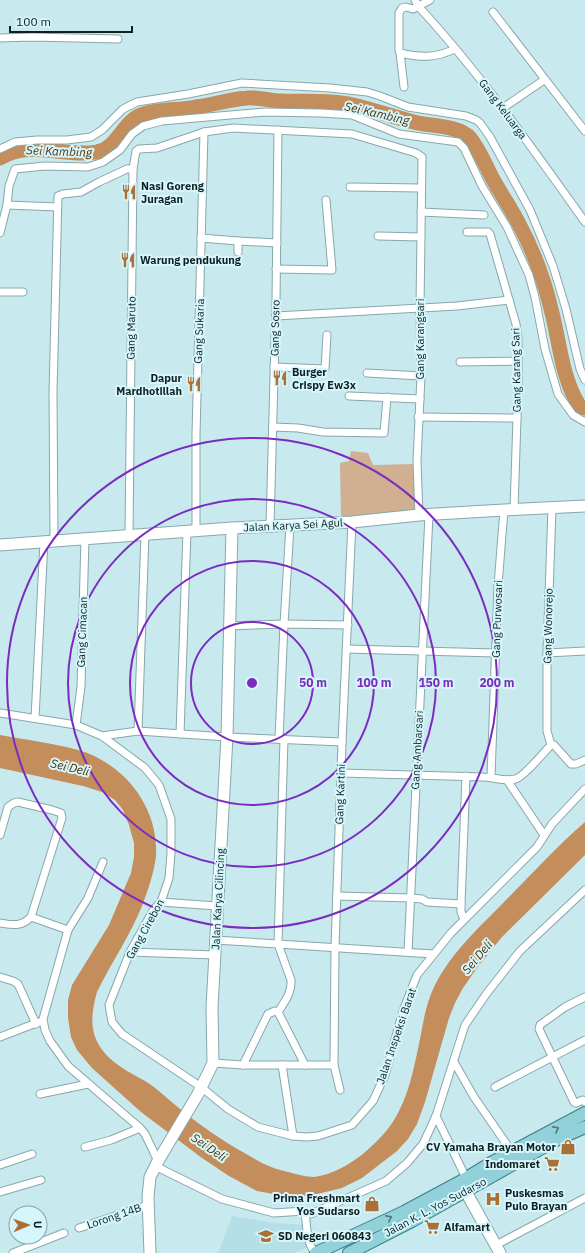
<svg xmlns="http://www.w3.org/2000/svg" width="585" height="1253" viewBox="0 0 585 1253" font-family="'IBM Plex Sans',sans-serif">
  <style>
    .built { fill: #b5dfe6 }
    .green { fill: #d1af91 }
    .water { fill: #c38d5c }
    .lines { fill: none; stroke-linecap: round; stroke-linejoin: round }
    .river { stroke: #c38d5c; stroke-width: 15 }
    .street-casing { stroke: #87a7ac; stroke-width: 9 }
    .secondary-casing { stroke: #87a7ac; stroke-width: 13 }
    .primary-casing { stroke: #367f89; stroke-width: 14 }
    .street { stroke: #fff; stroke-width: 7 }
    .secondary { stroke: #fff; stroke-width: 11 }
    .primary { stroke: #92d1da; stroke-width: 12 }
    .oneway { stroke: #52787e }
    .ring { fill: none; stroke: #7b2cbf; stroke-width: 2 }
    .labels { text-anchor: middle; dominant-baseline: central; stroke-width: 4; stroke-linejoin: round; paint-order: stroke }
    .street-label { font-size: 11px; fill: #121f21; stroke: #d5f7fc }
    .poi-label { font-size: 11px; font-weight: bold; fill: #121f21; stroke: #d5f7fc; text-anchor: start }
    .water-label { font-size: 12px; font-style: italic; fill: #522e05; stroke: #d5f7fc }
    .centre { fill: #7b2cbf; stroke: #d5f7fc; stroke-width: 2 }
    .ring-label { font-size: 12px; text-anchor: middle; font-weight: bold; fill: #7b2cbf; stroke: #d5f7fc; stroke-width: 4; stroke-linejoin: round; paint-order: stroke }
  </style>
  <rect width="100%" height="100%" fill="#c8eaef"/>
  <path class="built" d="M232,1216l45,7 29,2 2,22 -14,6h-76z"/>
  <path class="green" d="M351,451l17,2 5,12 42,-1 2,49 -76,6 -1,-56 9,-2z"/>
  <path class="water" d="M0,735c26,5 53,8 78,15 46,13 81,57 78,106 -2,17 -8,34 -14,50 -12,30 -31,57 -45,86 -10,35 -5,56 27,77 9,6 21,11 30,18 30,26 59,49 94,68 7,4 14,9 21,11 6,3 13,4 19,6 8,2 18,5 26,5 18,-2 36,-13 49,-23 15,-13 29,-27 37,-45 11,-22 16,-51 21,-75 3,-17 6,-33 14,-49 18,-35 46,-59 72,-86 26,-26 50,-53 78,-77v33l-83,82 -23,28 -16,23 -8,15 -6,15 -24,84 -8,22 -9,15 -11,12 -35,27 -20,10 -29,7 -23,2 -33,-6 -28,-15 -27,-18 -61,-46 -49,-44 -15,-18 -6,-13 -3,-19v-18l4,-15 37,-60 22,-52 3,-16v-14l-5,-18 -6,-15 -8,-10 -13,-8 -19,-6 -83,-18z"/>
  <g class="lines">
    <path class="river" d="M0,158c30,-19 65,0 97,-6 20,-3 26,-30 44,-37 18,-7 37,-4 55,-8 17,-2 34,-8 51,-9 12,-1 23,3 35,3 23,1 50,-1 71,4 22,5 43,13 65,18 15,3 42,3 52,15 11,14 16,29 25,45 8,14 17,27 24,41 14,26 25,55 32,85 9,33 10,68 29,98l5,1"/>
    <defs>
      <g id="street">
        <path d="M415,0l3,6c62,67 114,142 167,216"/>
        <path d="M430,0l-17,9 -7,-2 -4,1 -3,5v37l1,3c22,5 35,5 55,-4"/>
        <path d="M493,12l92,119"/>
        <path d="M0,38l32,-1 86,2"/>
        <path d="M400,53l4,34"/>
        <path d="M503,108l41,-28"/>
        <path d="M0,149l15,-7 22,-2h30l24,-3 11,-7 21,-21 14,-7 51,-8 54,-11 88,5 37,4 13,4 28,11 58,9 10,4 4,3 10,14 40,73 23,56 13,43 14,60 5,11"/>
        <path d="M350,187l71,1"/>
        <path d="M7,205l50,2"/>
        <path d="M421,212l63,3"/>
        <path d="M467,232h21l2,2 26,90 2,15v49l-4,121"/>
        <path d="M0,233l7,-28 2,-19 6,-17 30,-3 43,1 15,-5 17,-12 12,-16 11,-8 19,-5 103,-9 56,1 31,2 47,19 59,8 6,6 18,38 25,41 22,48 6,22 10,52 13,45 15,21 12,7"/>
        <path d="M378,236l43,1"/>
        <path d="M201,238l37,3v11"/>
        <path d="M238,241l39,2"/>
        <path d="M276,269l56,1 -6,-70"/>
        <path d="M0,292h23"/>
        <path d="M276,316l181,-10 52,-6"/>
        <path d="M460,362l58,-1"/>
        <path d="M274,367l51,2 2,-34"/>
        <path d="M367,373l54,3"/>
        <path d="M349,396l71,3"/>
        <path d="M418,417l99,1"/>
        <path d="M273,427l25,1 25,4 61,1 3,-36"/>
        <path d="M270,526l6,-224 2,-172"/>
        <path d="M196,530v-96l8,-302"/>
        <path d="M129,535l4,-366 3,-18 3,-2 18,-1 47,-16 29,-4 119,6 64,19 6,4 -2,151 1,68 -4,85 2,54"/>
        <path d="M54,540l-1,-148 5,-196 5,-2 18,-2 18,-10 28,-13h6"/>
        <path d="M230,626l54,-2 64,1"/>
        <path d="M347,649l148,4"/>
        <path d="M547,653l38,-2"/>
        <path d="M0,713l76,12 26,11 43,32 14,17 12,34v34l-2,25 -8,24 -7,7 -24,43 -21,53 3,17 10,12 79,53 27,22 30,18 35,9 14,1 11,-1 34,-11 21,-24 12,-26 18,-64 14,-36 34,-42 86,-86 15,-23 33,-35"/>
        <path d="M35,718l9,-177"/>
        <path d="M76,725l5,-38 4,-149"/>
        <path d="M138,731l7,-197"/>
        <path d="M180,734l7,-203"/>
        <path d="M102,736l36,-5 89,6 115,5"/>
        <path d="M279,739l5,-115 6,-98"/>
        <path d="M284,739l-6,205 155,10"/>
        <path d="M551,745l-4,-14v-78l5,-146"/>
        <path d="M551,745h3l17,19h5l9,-4"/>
        <path d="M341,773l142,4c11,0 21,5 32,2 8,-1 29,-27 36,-34"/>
        <path d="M491,777l7,-192 6,-75"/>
        <path d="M507,780l37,55"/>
        <path d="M0,835l8,-28 6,-4 4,-1 34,8 9,3 1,5 -31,99"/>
        <path d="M103,862l-15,36 -20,32 -25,89 2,11 5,11 18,25 72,62 5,6 13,27"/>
        <path d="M337,896l73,2 12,1 5,3 34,2"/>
        <path d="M161,902l56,4"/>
        <path d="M464,919l-3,-7v-8l5,-128"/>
        <path d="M0,923c13,2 21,4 31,-6l37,13"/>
        <path d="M215,940l63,4 13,36c1,13 -6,21 -13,32"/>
        <path d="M130,952l85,3"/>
        <path d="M408,952l21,-437"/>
        <path d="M0,977l13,4 5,3 18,40"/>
        <path d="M585,997l-20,10 -25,18 -1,4 35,73 2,1 7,-3 2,2"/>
        <path d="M0,1037l39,-15"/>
        <path d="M454,1062l20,35 38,55"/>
        <path d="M213,1063l30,2h91"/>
        <path d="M243,1065l25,-51 7,-3 3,1 27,53"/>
        <path d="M282,1065l11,71"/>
        <path d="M495,1087l90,-47"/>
        <path d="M340,1090l-6,-25 1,-117 7,-206 10,-220"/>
        <path d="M40,1094l48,-10"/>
        <path d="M436,1116l30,62"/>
        <path d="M85,1147l26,-7 29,-12"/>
        <path d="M0,1165l32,-11"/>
        <path d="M155,1166l67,33 52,14 30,-2 1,1 6,2 75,-33 21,-18 16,-19 13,-28 29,-91 22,-32 33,-42 65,-61"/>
        <path d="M0,1192l41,-12"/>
        <path d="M305,1212c2,14 1,30 10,41"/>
        <path d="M79,1228l69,-23"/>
        <path d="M496,1245l89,-47"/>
        <path d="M13,1253l51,-20"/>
      </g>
      <g id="secondary">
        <path d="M0,545l232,-17 120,-6 67,-7 85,-5 81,-4"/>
        <path d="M466,1192l34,61"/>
        <path d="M150,1253l-2,-56 2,-20 8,-16 40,-67 15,-31 -1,-56 15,-270 5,-209"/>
      </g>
      <g id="primary">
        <path d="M316,1253l88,-41 56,-30 31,-19 94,-50"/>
        <path d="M349,1253l63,-32 146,-82 27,-12"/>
      </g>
    </defs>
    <use href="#street" class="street-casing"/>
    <use href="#secondary" class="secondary-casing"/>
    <use href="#primary" class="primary-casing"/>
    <use href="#street" class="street"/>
    <use href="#secondary" class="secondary"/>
    <use href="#primary" class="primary"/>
  </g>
  <defs><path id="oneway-chevron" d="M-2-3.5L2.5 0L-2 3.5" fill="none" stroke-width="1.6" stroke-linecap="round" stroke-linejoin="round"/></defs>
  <g class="oneway">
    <use href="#oneway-chevron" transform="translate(556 1129) rotate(-28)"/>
    <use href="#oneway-chevron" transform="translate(389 1218) rotate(-26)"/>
  </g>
  <g class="ring">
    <circle cx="252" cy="683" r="61"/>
    <circle cx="252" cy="683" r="122"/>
    <circle cx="252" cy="683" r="184"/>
    <circle cx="252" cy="683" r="245"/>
  </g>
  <defs>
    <symbol id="restaurant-bare" viewBox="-9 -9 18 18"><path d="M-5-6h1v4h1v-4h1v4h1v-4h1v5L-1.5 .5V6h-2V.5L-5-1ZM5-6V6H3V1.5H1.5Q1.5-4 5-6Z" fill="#ad7034" stroke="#d5f7fc" stroke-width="2.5" paint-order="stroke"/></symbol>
    <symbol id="shop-bare" viewBox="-9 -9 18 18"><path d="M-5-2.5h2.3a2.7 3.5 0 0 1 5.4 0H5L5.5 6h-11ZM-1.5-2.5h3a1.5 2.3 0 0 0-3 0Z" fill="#ad7034" stroke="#d5f7fc" stroke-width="2.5" paint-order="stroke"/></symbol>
    <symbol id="supermarket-bare" viewBox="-9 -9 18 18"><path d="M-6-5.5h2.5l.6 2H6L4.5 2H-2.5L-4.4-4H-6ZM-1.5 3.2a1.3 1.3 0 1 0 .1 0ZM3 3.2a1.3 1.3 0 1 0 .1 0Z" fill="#ad7034" stroke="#d5f7fc" stroke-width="2.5" paint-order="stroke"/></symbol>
    <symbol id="hospital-bare" viewBox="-9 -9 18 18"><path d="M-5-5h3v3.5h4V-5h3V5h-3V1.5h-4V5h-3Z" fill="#ad7034" stroke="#d5f7fc" stroke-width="2.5" paint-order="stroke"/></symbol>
    <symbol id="school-bare" viewBox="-9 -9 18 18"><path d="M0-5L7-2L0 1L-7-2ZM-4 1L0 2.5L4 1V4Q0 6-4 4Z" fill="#ad7034" stroke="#d5f7fc" stroke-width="2.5" paint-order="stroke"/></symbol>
  </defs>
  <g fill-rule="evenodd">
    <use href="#restaurant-bare" x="118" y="181" width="22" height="22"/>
    <use href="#restaurant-bare" x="117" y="249" width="22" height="22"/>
    <use href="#restaurant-bare" x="269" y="367" width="22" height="22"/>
    <use href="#restaurant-bare" x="183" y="373" width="22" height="22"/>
    <use href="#shop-bare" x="557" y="1136" width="22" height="22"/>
    <use href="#supermarket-bare" x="541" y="1153" width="22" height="22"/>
    <use href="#hospital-bare" x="482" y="1188" width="22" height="22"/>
    <use href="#shop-bare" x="361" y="1193" width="22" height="22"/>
    <use href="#supermarket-bare" x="421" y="1216" width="22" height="22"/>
    <use href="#school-bare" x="255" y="1225" width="22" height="22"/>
  </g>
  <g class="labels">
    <g class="street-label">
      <text transform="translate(503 109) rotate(53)">Gang Keluarga</text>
      <text transform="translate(131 328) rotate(-89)">Gang Maruto</text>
      <text transform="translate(275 328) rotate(-89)">Gang Sosro</text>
      <text transform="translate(199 331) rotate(-88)">Gang Sukaria</text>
      <text transform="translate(420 339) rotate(-90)">Gang Karangsari</text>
      <text transform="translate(516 370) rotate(-91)">Gang Karang Sari</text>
      <text transform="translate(293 525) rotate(-3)">Jalan Karya Sei Agul</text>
      <text transform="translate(497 619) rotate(-88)">Gang Purwosari</text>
      <text transform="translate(548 626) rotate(-89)">Gang Wonorejo</text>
      <text transform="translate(82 632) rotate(-88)">Gang Cimacan</text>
      <text transform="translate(417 750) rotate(-87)">Gang Ambarsari</text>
      <text transform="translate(340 794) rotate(-88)">Gang Kartini</text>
      <text transform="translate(218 899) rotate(-87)">Jalan Karya Cilincing</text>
      <text transform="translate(145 929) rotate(-61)">Gang Cirebon</text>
      <text transform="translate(396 1036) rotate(-71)">Jalan Inspeksi Barat</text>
      <text transform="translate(435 1207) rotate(-28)">Jalan K. L. Yos Sudarso</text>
      <text transform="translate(114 1216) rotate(-19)">Lorong 14B</text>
    </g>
    <g class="poi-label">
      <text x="141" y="186">Nasi Goreng<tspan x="141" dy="13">Juragan</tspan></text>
      <text x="140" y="260">Warung pendukung</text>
      <text x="292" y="372">Burger<tspan x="292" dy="13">Crispy Ew3x</tspan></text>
      <text x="182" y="378" text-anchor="end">Dapur<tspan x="182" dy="13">Mardhotillah</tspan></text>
      <text x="556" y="1147" text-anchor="end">CV Yamaha Brayan Motor</text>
      <text x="540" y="1164" text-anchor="end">Indomaret</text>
      <text x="505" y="1193">Puskesmas<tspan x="505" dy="13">Pulo Brayan</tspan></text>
      <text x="360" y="1198" text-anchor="end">Prima Freshmart<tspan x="360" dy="13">Yos Sudarso</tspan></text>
      <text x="444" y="1227">Alfamart</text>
      <text x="278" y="1236">SD Negeri 060843</text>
    </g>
    <g class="water-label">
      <text transform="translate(377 113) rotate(13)">Sei Kambing</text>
      <text transform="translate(59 151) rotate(2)">Sei Kambing</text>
      <text transform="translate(70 767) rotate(13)">Sei Deli</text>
      <text transform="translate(477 957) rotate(-50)">Sei Deli</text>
      <text transform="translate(209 1147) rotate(34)">Sei Deli</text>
    </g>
  </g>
  <circle cx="252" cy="683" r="6" class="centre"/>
  <g class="ring-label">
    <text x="313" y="687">50 m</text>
    <text x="374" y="687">100 m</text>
    <text x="436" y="687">150 m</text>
    <text x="497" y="687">200 m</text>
  </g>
  <g transform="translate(28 1225) rotate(88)"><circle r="19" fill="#d5f7fc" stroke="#87a1a4"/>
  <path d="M0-3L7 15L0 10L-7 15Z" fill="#ad7034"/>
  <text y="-6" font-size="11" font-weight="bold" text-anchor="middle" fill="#121f21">U</text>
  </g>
  <path d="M10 26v6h122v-6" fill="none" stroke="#121f21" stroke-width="2"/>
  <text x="16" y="26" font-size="12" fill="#121f21" stroke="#d5f7fc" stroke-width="3" paint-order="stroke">100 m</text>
</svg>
